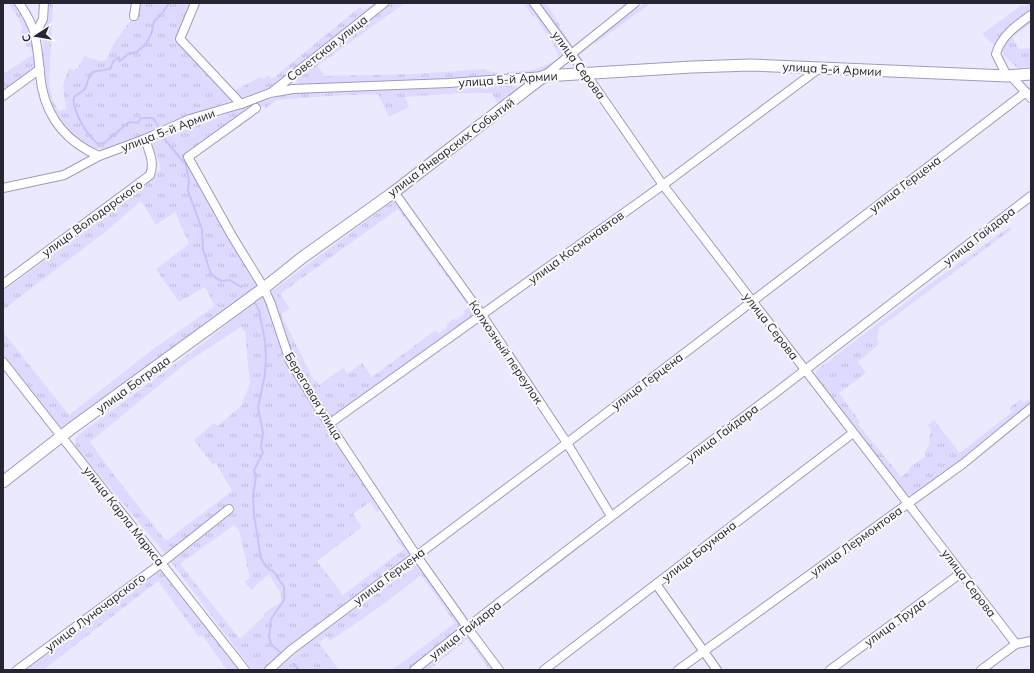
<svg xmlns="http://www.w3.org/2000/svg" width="1034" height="673" viewBox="0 0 1034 673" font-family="Mulish,sans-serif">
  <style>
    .grass { fill: url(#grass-tufts); fill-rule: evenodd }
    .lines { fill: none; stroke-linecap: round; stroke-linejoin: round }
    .stream { stroke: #c9c1fb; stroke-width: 2 }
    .street-casing { stroke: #9f9bbc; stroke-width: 10 }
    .secondary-casing { stroke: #9f9bbc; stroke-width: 13 }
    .street { stroke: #fff; stroke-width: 8 }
    .secondary { stroke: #fff; stroke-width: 11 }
    .labels { text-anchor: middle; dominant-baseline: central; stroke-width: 4; stroke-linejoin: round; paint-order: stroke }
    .street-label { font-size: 12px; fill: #272532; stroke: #f9f9f9 }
  </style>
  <defs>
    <pattern id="grass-tufts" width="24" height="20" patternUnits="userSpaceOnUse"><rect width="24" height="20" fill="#ded9ff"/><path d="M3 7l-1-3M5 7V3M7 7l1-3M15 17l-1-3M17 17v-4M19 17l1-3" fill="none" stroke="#bebadb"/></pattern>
  </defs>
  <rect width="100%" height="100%" fill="#ebe9fe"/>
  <g class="grass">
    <path d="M8,3h8l9,16 8,20 3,27 -10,10 -23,14v-16l30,-19 -3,-9 -3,1 -7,-15 3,-3 -6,-13z"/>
    <path d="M45,3h8l-4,81 4,17 6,10 7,-2 -3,-24 6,-17 5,2 4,-2 6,-12 16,5 6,-1c5,-15 16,-27 25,-40l5,1 4,-18h51l-17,38c20,17 45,36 58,59l-120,48c-17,3 -25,0 -38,-12 -36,-34 -32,-88 -29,-133z"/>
    <path d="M374,3h5l-104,82 -13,6 -21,7 -6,-8 26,-13 2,2 6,-4 3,4 88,-72 3,4z"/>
    <path d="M390,3h15l-88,63 8,10 89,-2 72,-5 1,2 20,3v-2l27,-2 26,-11 -12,-26 -2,1 -11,-18 -2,1 -9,-14h7l36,54 -28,17 -114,7 -82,1 -44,3 -5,-6z"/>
    <path d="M539,3h7l14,22 -1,1 14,20 51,-39 -3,-4h11l-60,46z"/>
    <path d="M645,3h6l-56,41 -1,-3z"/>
    <path d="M1030,3h1v8l-22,18 -14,17 -13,-12 40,-29 2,2z"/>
    <path d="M1031,17v6l-19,14 7,12 12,-1v18l-13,2c-8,-7 -19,-13 -15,-24z"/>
    <path d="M512,86l4,1 2,2 -19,16 -7,-12h-33l-54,4 4,10 -20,10 -11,-23 -50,2 -52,4 -11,9 -2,-3 -11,9 1,2 -60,42 55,94 -8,5 17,26v3l-193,142 -4,-2 -57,-73v-22l66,83 83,-65 63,-44 -10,-19 -26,15 -23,-33 33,-25 -14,-32 -19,13 -15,-24 -36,31 -102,78v-19l137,-100 21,-22 -9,-26 80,-31 48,-16 17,-4z"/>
    <path d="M393,201h4l82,112 -148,107 -34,-53 -8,-16 -18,-56 1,-4zM398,209l71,98 -5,4 1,2 -9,7 -2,-2 -8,7 1,2 -8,7 -3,-4 -64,47 -10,-14 -15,11 -4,-6 -24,17 -3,-5 -2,1 -33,-67 9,-5 -10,-15z"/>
    <path d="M1010,227l2,2 -133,99 -2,11 2,5 -21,18 8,11 -27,20 21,29 -2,2 43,53 9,-7 -1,-2 17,-12 -2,-3 6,-10 -1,-3 2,-11 -3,-4 6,-5 26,33 52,-41 -3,-4 12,-9 3,4 7,-5v6l-95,77 -21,14 -9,-1 -49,-62 -40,-54 -1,-5 1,-3 114,-87 77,-55z"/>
    <path d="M260,297h3l4,7 10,29 137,221 -150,116h-12l-89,-119 -87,-104c-1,-5 -2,-7 1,-11l128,-94zM241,327l4,5 5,52 -8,18 1,2 -25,22 -4,-3 -20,17 19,25 3,-2 16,28 -66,50 -52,-66 -24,-33 96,-79zM370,502l7,10 3,-2 18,29 -2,1 8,9 -61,46 -26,-34 45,-34 -9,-13zM234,525l5,5 11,48 -5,3 6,9 18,-16 12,20v8l-17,11v3l-24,23 -60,-75z"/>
    <path d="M417,565l55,71 23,34h-5l-23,-31 -38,31h-37l63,-47 -34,-48c-29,24 -60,45 -91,66l-3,-5 -8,7 20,27h-62l31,-28z"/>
    <path d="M159,569l81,101h-13l-25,-35 -3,2 -41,-56 -115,89h-17z"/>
  </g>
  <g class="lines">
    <g class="stream">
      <path d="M160,129l-7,-11h-12l-3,5 -9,-1 -25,21 -6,1c-2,-2 -5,-4 -7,-7 -7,-7 -20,-31 -17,-40l11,-8 5,-14 3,-3 17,-3c4,-6 0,-7 9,-12v4l2,-1 7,-6 9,-2c2,-3 4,-4 7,-6 7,-8 9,-16 10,-25l7,-6 8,-12"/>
      <path d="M162,133l4,8 20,24 3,16 -1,10 14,38 1,21 8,24 5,4 6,3 8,-1 11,7"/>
      <path d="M254,301l5,9 6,31 1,17 -1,16 -7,34 5,24 -2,15 2,6 -9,17 2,7 -3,19 1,19 7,43 4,7 4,4 5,3 10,15v13l-13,19 -2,18 2,7 10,9"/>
      <path d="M294,664l5,6"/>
    </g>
    <defs>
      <g id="street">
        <path d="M19,3c7,10 14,22 16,33 4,17 4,35 7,52 7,34 27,55 57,68"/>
        <path d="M195,3l-15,36 61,65"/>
        <path d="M534,3l52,71 77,111 353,459"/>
        <path d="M134,16l2,-13"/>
        <path d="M35,35l8,-16 1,-16"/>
        <path d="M1007,76l-11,-22c5,-18 21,-29 35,-39"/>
        <path d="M1011,76l20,22"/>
        <path d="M272,92l112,-89"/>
        <path d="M3,96l37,-27"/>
        <path d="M256,108l-68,49 44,79 32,52 7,16 19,57 39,63 87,131 51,72 32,43"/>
        <path d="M3,188l61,-13 35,-19 46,-17 45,-20 51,-15 29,-11 23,-4 156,-6 95,-7 91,-73"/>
        <path d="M394,192l88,123 85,128 44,73"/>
        <path d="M3,284l147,-109c5,-12 -1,-24 -5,-36"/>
        <path d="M3,362l242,308"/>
        <path d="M329,424l334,-239 158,-118"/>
        <path d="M656,584l61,86"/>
        <path d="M17,670l138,-102 74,-59"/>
        <path d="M269,670l22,-20 276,-207 459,-351"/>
        <path d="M414,670c118,-95 239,-185 360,-276 86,-66 171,-132 257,-198"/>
        <path d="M544,670l309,-237"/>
        <path d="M678,670l286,-207 67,-55"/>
        <path d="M830,670l131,-97"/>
        <path d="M981,670l35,-26 15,-3"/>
      </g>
      <path id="secondary" d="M3,482l69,-54 192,-140 39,-31 91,-65 150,-116 148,-9 59,-2 256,11 24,-2"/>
    </defs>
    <use href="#street" class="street-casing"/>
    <use href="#secondary" class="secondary-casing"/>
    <use href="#street" class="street"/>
    <use href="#secondary" class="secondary"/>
  </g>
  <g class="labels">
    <g class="street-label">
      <text transform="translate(327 48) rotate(-38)">Советская улица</text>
      <text transform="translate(579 65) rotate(54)">улица Серова</text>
      <text transform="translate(832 69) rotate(3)">улица 5-й Армии</text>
      <text transform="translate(508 79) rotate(-4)">улица 5-й Армии</text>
      <text transform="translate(168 130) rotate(-21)">улица 5-й Армии</text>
      <text transform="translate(451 147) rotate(-37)">улица Январских Событий</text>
      <text transform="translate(905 184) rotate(-37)">улица Герцена</text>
      <text transform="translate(92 218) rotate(-36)">улица Володарского</text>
      <text transform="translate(979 236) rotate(-38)">улица Гайдара</text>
      <text transform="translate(576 247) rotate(-36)">улица Космонавтов</text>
      <text transform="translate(771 326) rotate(52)">улица Серова</text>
      <text transform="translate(506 352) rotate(56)">Колхозный переулок</text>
      <text transform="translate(647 381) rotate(-37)">улица Герцена</text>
      <text transform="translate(133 384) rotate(-36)">улица Бограда</text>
      <text transform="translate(314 396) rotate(59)">Береговая улица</text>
      <text transform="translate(722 433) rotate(-37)">улица Гайдара</text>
      <text transform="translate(124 516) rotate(52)">улица Карла Маркса</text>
      <text transform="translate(856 541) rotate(-36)">улица Лермонтова</text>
      <text transform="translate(699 551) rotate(-38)">улица Баумана</text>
      <text transform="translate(389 576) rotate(-37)">улица Герцена</text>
      <text transform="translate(969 583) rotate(53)">улица Серова</text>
      <text transform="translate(95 612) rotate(-37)">улица Луначарского</text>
      <text transform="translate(895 622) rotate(-36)">улица Труда</text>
      <text transform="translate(465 630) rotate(-38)">улица Гайдара</text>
    </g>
  </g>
  <rect width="1034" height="673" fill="none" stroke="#272532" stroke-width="8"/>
  <g transform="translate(36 36) rotate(258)" stroke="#f9f9f9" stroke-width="3" paint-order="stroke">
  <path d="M0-3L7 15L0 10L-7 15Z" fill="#272532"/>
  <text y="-6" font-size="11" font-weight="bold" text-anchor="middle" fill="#272532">С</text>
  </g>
</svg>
